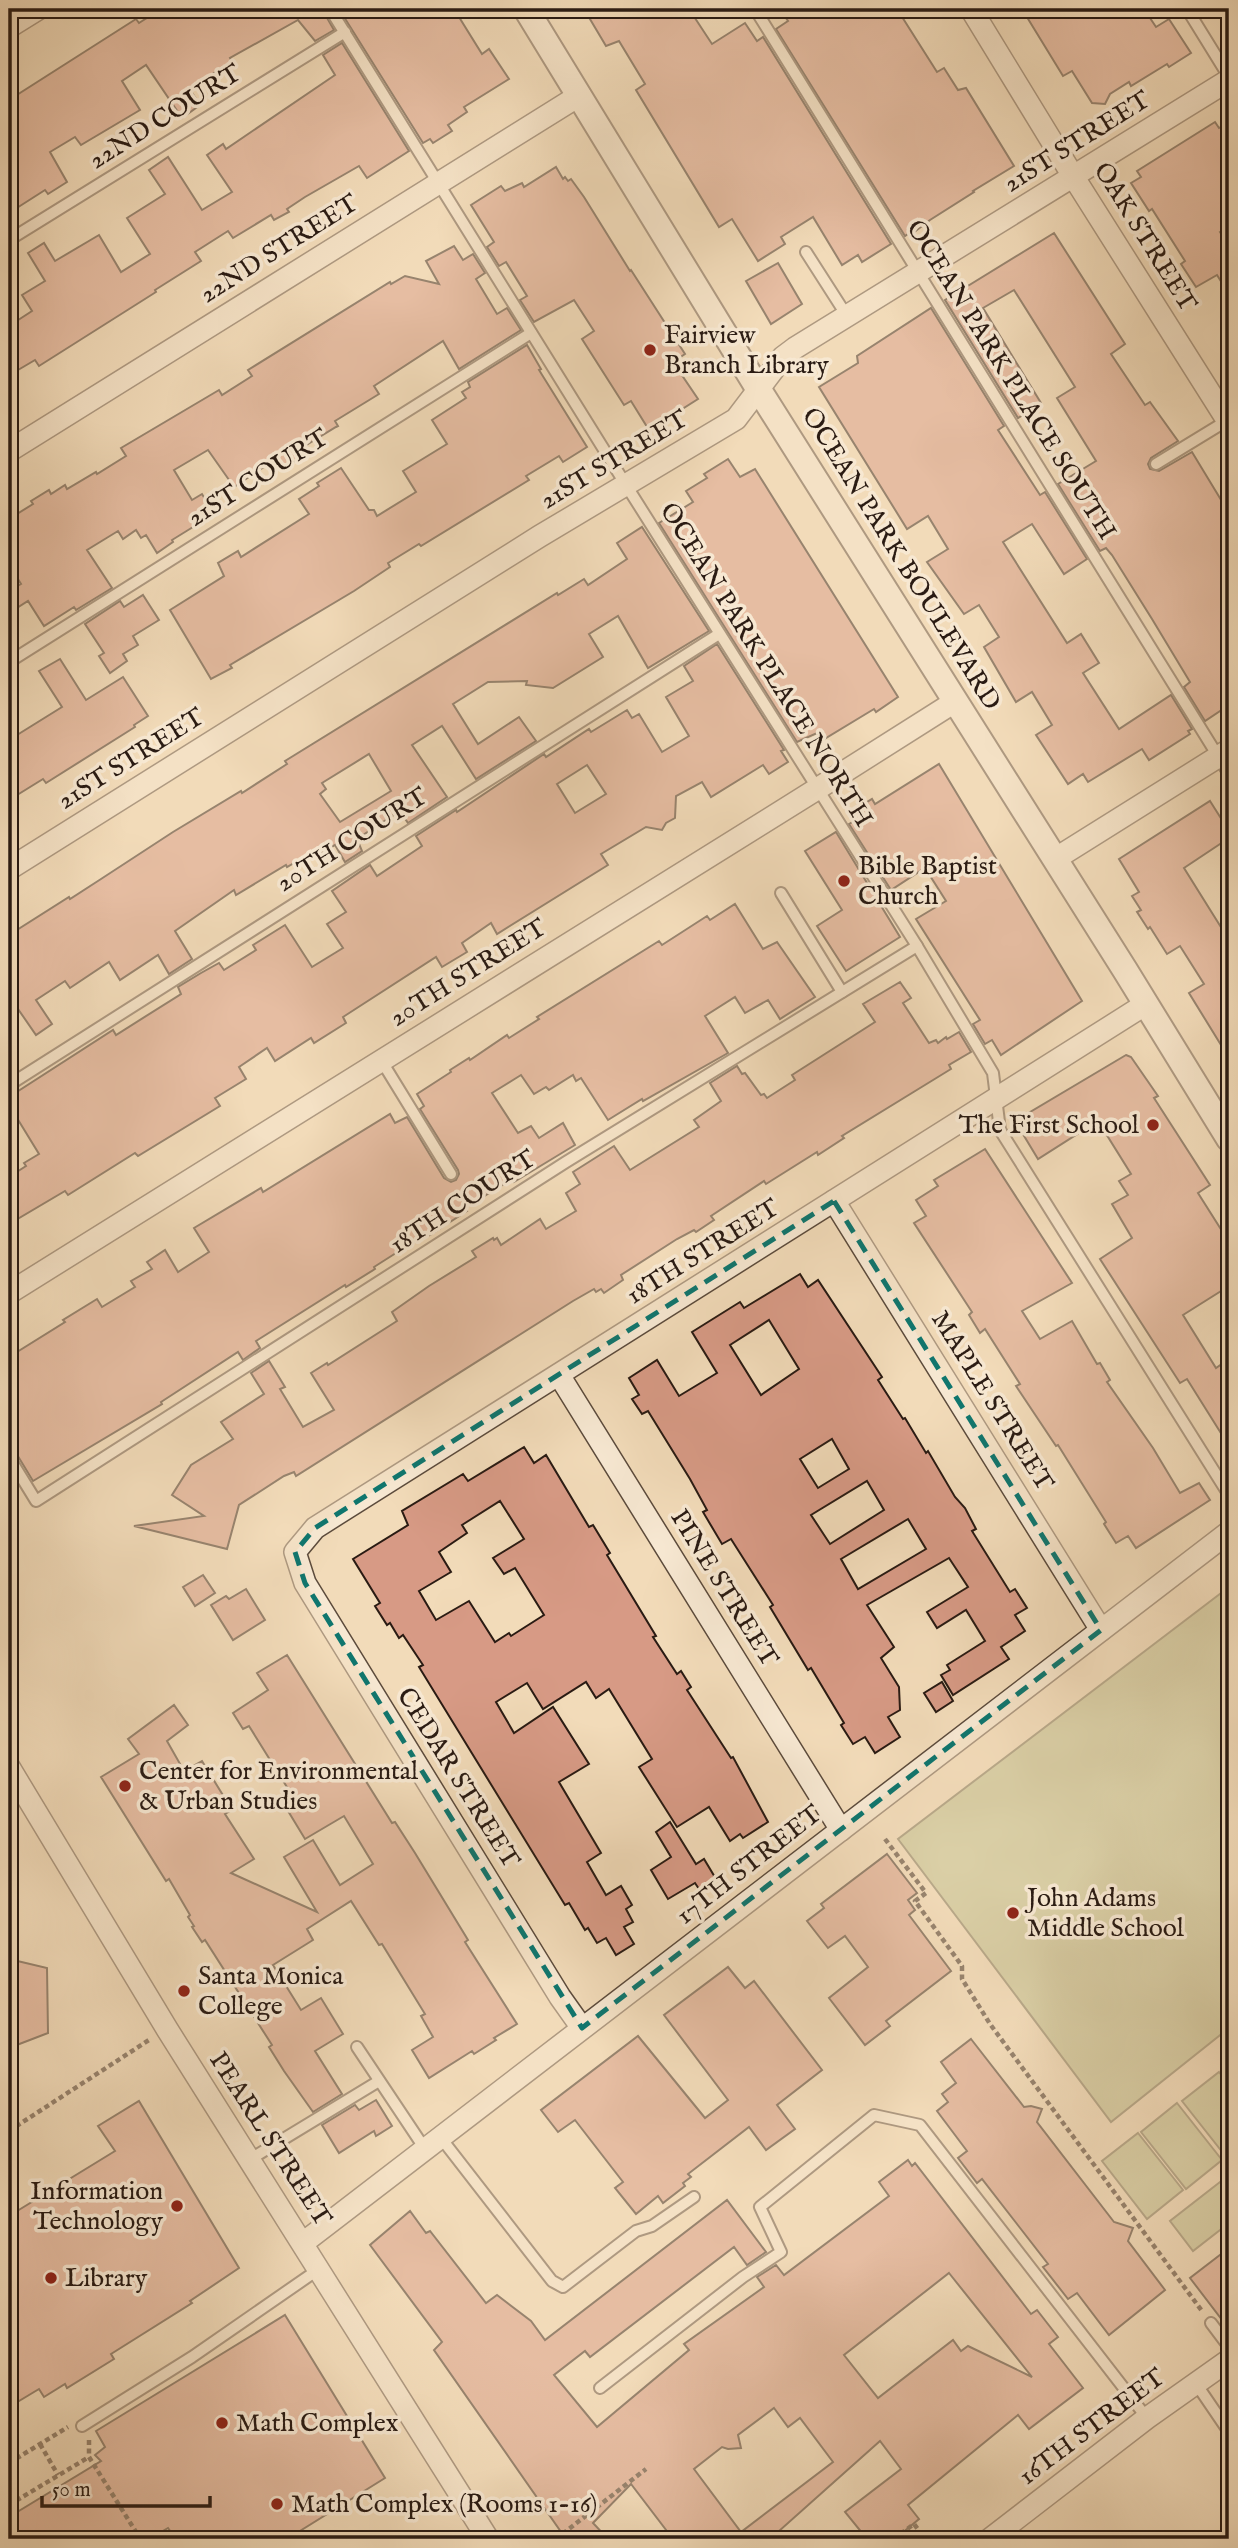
<svg xmlns="http://www.w3.org/2000/svg" width="1238" height="2548" viewBox="0 0 1238 2548" font-family="'IM FELL English',serif">
  <style>
    .green { fill: #bdc08e; stroke: #746e50; stroke-width: 2 }
    .building { fill: #d79a85; stroke: #2a1b13; stroke-width: 2; fill-rule: evenodd }
    .lines { fill: none; stroke-linecap: round; stroke-linejoin: round }
    .service-casing { stroke: #5c4b3c; stroke-width: 14 }
    .minor-casing { stroke: #5c4b3c; stroke-width: 24 }
    .tertiary-casing { stroke: #5c4b3c; stroke-width: 28 }
    .path { stroke: #2a1b13; stroke-width: 4.5; stroke-dasharray: 5 3.5; stroke-linecap: butt }
    .service { stroke: #f7e8d2; stroke-width: 10 }
    .minor { stroke: #f7e8d2; stroke-width: 21 }
    .tertiary { stroke: #f7e8d2; stroke-width: 24 }
    .marked { fill: none; stroke: #0f766e; stroke-width: 5; stroke-dasharray: 14 9; stroke-linejoin: round }
    .poi-dot { fill: #8f2418; stroke: #f7e8d2; stroke-width: 2.5 }
    .labels { text-anchor: middle; dominant-baseline: central; stroke-width: 7; stroke-linejoin: round; paint-order: stroke }
    .street-label { font-size: 26px; fill: #2a1b13; stroke: #f7e8d2 }
    .poi-label { font-size: 26px; fill: #2a1b13; stroke: #f7e8d2; text-anchor: start }
  </style>
  <rect width="100%" height="100%" fill="#f2dbb9"/>
  <filter id="stains"><feTurbulence type="fractalNoise" baseFrequency=".00286" numOctaves="4"/><feColorMatrix values="0 0 0 0 .2 0 0 0 0 .09 0 0 0 0 .02 0 0 0 .5 -.17"/></filter>
  <radialGradient id="worn" r=".72"><stop offset=".6" stop-color="#630" stop-opacity="0"/><stop offset="1" stop-color="#630" stop-opacity=".3"/></radialGradient>
  <g class="green">
    <path d="M1229,1587v441l-118,94 -213,-283z"/>
    <path d="M1219,2072l10,13v71l-2,2 -45,-57z"/>
    <path d="M1177,2103l45,57 -36,29 -45,-57z"/>
    <path d="M1138,2133l45,57 -36,29 -45,-58z"/>
    <path d="M1229,2175v48l-36,28 -23,-30z"/>
  </g>
  <g class="building">
    <path d="M161,9h161l12,21 -19,11 -17,-21 -68,38 2,4 -43,26 11,17 -18,13 -36,-53 -24,16 18,29 -59,35 -6,-8 -25,15 17,30 -19,12 -3,-4 -36,23v-113l127,-81 3,4z"/>
    <path d="M339,9h115l28,45 7,-5 20,30 -45,28 3,5 -19,13 4,6 -19,12 -3,-4 -7,4z"/>
    <path d="M584,9h105l23,35 33,-21 12,18 6,-4 128,207 -29,18 -4,-7 -16,10 -29,-48 -32,20 4,7 -27,17 -26,-42 -13,8 -83,-137 9,-6 -26,-43 -13,5z"/>
    <path d="M780,9h117l40,63 7,-4 14,22 8,-2 48,78 -41,25 1,1 -44,28 -17,13 -1,-2 -7,5 -129,-207 12,-8z"/>
    <path d="M1022,9h122l12,18 13,-8 22,34 -22,14 -2,-3 -36,22 -2,-4 -19,12 -5,10 -13,-1 -20,-32 -9,5z"/>
    <path d="M342,43l67,108 -42,27 -8,-12 -54,31 -18,12 2,3 -15,8 -3,-5 -38,23 -5,-7 -33,21 6,9 -46,29 1,2 -117,74 -4,-6 -17,10 -9,-14v-30l23,-15 -10,-16 23,-14 -17,-28 16,-10 11,18 44,-26 22,37 29,-18 -23,-36 38,-24 -16,-24 19,-13 34,53 30,-18 -25,-37 16,-11 3,5 109,-74 -12,-20z"/>
    <path d="M1215,122l4,6 10,-6v104l-9,6 9,14v48l-12,-19 -21,12 -15,-23 4,-3 -33,-52 -3,2 -18,-28 10,-6 -4,-6z"/>
    <path d="M556,167l7,12 2,-2 3,4 3,-2 13,18 46,74 1,-1 54,84 -12,8 25,37 -49,31 -18,-29 -7,4 -42,-66 12,-8 -20,-31 -40,22 -14,-22 7,-4 -21,-34 -7,4 -12,-19 7,-5 -23,-37 30,-19 4,5 17,-8 2,4z"/>
    <path d="M1054,233l71,111 -14,10 34,51 5,-3 28,39 -27,17 -3,6 2,5 9,2 33,-19 37,61v192l-24,16 -21,-34 6,-5 -38,-63 -40,-64 -6,-7 -6,3 -42,-67 38,-23 -39,-63 18,-11 -61,-97 -31,18 58,95 -23,15 -73,-118z"/>
    <path d="M454,246l9,14 10,-6 12,19 -9,6 21,35 10,-6 14,22 -62,39 -16,-28 -69,45 5,8 -44,27 3,5 -2,1 -41,25 4,7 -17,10 -6,-10 -42,28 -26,-37 -34,20 18,30 10,-6 12,20 -42,26 1,2 -16,11 -11,-18 -5,3 -5,-8 -13,9 -5,-8 -31,19 25,38 -36,22 -2,-3 -30,19 -16,-25 -19,12v-22l12,-7 -12,-19v-46l24,-15 -2,-3 18,-11 2,4 14,-9 2,4 29,-17 1,2 29,-18 -5,-8 98,-58 3,5 30,-19 -4,-6 142,-88 1,2 14,-8 34,8 -13,-23z"/>
    <path d="M778,263l24,41 -31,20 -25,-43z"/>
    <path d="M931,308l73,118 -6,4 42,65 5,-3 42,67 -23,15 -32,-50 -29,18 64,101 14,-9 18,29 -16,10 36,56 52,-34 21,34 -4,2 2,3 -41,26 -7,-11 -54,33 -5,-8 -15,10 -32,-49 16,-10 -20,-33 -16,10 -32,-55 15,-10 -20,-32 -15,9 -37,-52 21,-13 -20,-33 -21,13 -88,-142 39,-24 -1,-7z"/>
    <path d="M527,345l14,24 -2,1 48,77 -24,15 -4,-6 -33,20 3,4 -108,66 -2,-2 -31,19 2,4 -36,24 -124,74 2,3 -21,11 -41,-69 54,-34 -6,-13 20,-12 3,6 68,-43 -10,-15 20,-13 -2,-3 24,-15 28,42h5l3,6 39,-24 -13,-21 44,-27 -15,-24 34,-22 -4,-6 8,-5 -2,-5z"/>
    <path d="M728,459l12,18 15,-8 143,228 -22,15 -2,-3 -53,32 -4,-8 -20,9 -138,-219 34,-21 -7,-11 21,-13 -3,-4z"/>
    <path d="M642,527l67,104 -61,37 -30,-52 -29,18 14,23 -50,31 -27,-3 1,-4 -39,1 -35,22 25,40 41,-27 17,24 -60,38 -34,-53 -30,19 35,52 -39,26 -8,-12 -43,28 5,12 -17,11 -10,-17 -21,13 -3,-5 -24,14 -1,-2 -50,30 -2,-5 -59,41 17,28 -23,15 -11,-19 -38,25 -11,-18 -39,26 -5,-7 -29,19 16,24 -16,11 -27,-39v-61l60,-38 1,2 31,-20 72,-47 68,-41 1,2 45,-29 -2,-3 272,-168 1,2 26,-16 4,6 39,-26 -10,-16zM369,754l22,37 -51,31 -20,-28 6,-5 -4,-6z"/>
    <path d="M143,595l16,25 -26,16 5,9 -15,9 4,7 -17,12 -11,-17 5,-3 -19,-29 35,-23 4,6z"/>
    <path d="M717,644l67,106 -3,1 7,11 -19,12 -6,-9 -52,32 -9,-15 -26,14 -1,22 -9,5 -4,7 -16,-3 -45,27 7,11 -111,69 -6,-11 -29,20 5,9 -25,15 -6,-10 -93,60 3,6 -32,20 -3,-5 -36,23 -8,-13 -28,19 7,12 -31,19 5,8 -82,50 -3,-3 -67,42 -3,-4 -56,33v-47l17,-11 -2,-3 15,-9 -30,-49v-8l104,-67 3,5 65,-41 -3,-7 23,-14 18,-10 5,7 32,-20 -3,-5 32,-20 27,42 31,-19 -16,-24 19,-12 -14,-21 38,-26 7,11 45,-30 -6,-10 40,-26 1,2 87,-58 2,3 43,-28 2,3 36,-22 5,8 7,-4 23,38 27,-16 -23,-39 27,-16 -9,-15zM587,765l19,29 -31,19 -18,-29z"/>
    <path d="M60,659l26,41 37,-23 25,39 -14,9 1,2 -89,56 -3,-4 -34,21v-60l53,-33 -23,-36z"/>
    <path d="M939,764l143,237 -81,54 -9,-15 -7,4 -12,-20 7,-4 -64,-101 30,-18 -21,-33 -34,22 -42,-66 7,-4 -5,-8 21,-13 3,5z"/>
    <path d="M1210,801l19,30v7l-45,30 45,72v28l-7,6 7,12v72l-40,-65 15,-9 -24,-38 -13,8 -17,-27 -2,2 -11,-17 4,-2 -9,-14 7,-4 -20,-33z"/>
    <path d="M836,832l64,105 -54,34 -29,-45 25,-16 -37,-59z"/>
    <path d="M735,904l28,45 14,-7 38,55 -35,22 -12,-19 -23,13 -10,-16 -30,19 23,37 -85,48 -1,-2 -34,21 -27,-42 -5,3 -3,-6 -24,15 -3,-3 -12,7 -13,-19 -29,18 26,40 13,-7 8,12 24,-15 12,22 -61,37 -2,-3 -47,29 2,3 -37,24 -1,-3 -55,35 1,2 -29,18 -1,-2 -89,56 4,7 -17,12 -5,-8 -77,50 1,2 -129,77 -17,-28 -7,-4v-92l56,-35 -2,-2 34,-21 5,8 33,-20 -4,-6 21,-12 -5,-7 18,-12 13,22 31,-20 -15,-24 67,-40 2,4 127,-78 5,9 12,-6 37,61 7,4 5,-2 3,-6 -1,-4 -38,-61 4,-3 -7,-12 34,-22 -1,-2 19,-12 1,2 37,-25 2,3 30,-19 -2,-2 122,-76 3,4 45,-29 3,4z"/>
    <path d="M900,982l11,16 -8,5 26,40 7,-3 2,3 8,-6 1,2 12,-7 12,20 -22,13 2,4 -109,67 2,2 -26,17 -1,-3 -51,32 -2,-3 -53,35 3,4 -18,12 -2,-2 -17,9 -56,36 2,5 -19,13 -3,-4 -5,3 -2,-3 -21,12 -277,175 -2,-4 -10,4 -45,29 -12,44 -93,-23 70,-10 -32,-21 19,-30 42,-26 -12,-17 43,-28 -13,-21 18,-12 16,26 -5,2 23,38 31,-17 -23,-37 16,-10 1,2 69,-44 -5,-9 37,-26 47,-29 -4,-6 21,-13 1,2 3,-2 4,7 39,-26 6,10 30,-18 -10,-18 14,-9 -7,-12 41,-26 16,24 69,-43 -5,-7 27,-19 -11,-18 27,-17 5,8 3,-1 16,22 3,-1 3,4 28,-18 -3,-5 83,-53 -12,-18z"/>
    <path d="M1126,1055l5,2 27,39 -4,2 56,87 -12,8 31,49v44l-46,29 33,53 13,-9v87l-42,-67 -7,4 -80,-124 32,-21 -20,-34 16,-9 -9,-14 12,-7 -33,-53 -60,38 -23,-38z"/>
    <path d="M985,1149l87,134 -50,28 18,28 32,-18 25,43 3,-1 10,17 -3,2 46,66 27,45 19,-10 11,17 -74,48 -8,-12 -12,7 -12,-19 2,-2 -48,-77 -2,1 -40,-60 4,-2 -35,-55 -5,4 -11,-18 3,-3 -58,-89 12,-7 -10,-16 22,-14 -4,-6z"/>
    <path d="M800,1274l8,13 10,-7 64,97 -4,3 25,39 2,-1 21,35 2,-2 27,46 10,11 11,21 -4,2 38,61 5,-3 12,19 -12,7 10,16 -24,16 8,12 -56,36 -12,-20 9,-5 -3,-5 38,-24 -19,-31 -29,18 -10,-16 41,-25 -19,-29 -82,47 27,42 -13,11 18,29 1,23 -12,7 12,20 -25,16 -10,-16 -12,7 -12,-19 3,-2 -33,-55 -3,2 -38,-63 3,-2 -42,-66 -9,5 -19,-32 4,-2 -17,-31 -42,-68 -6,3 -10,-15 7,-4 -10,-17 28,-18 22,36 38,-23 -25,-41 48,-30 4,6zM769,1320l30,49 -38,26 -31,-50zM832,1439l17,30 -31,19 -18,-29zM867,1481l17,29 -54,34 -19,-29zM908,1519l18,30 -68,40 -17,-30z"/>
    <path d="M524,1447l10,16 12,-8 43,72 4,-2 17,28 -3,2 49,81 -3,1 24,37 4,-3 10,16 -4,3 44,68 2,-1 35,65 -25,16 -3,-4 -10,7 -21,-34 -32,20 -38,-60 13,-8 -43,-70 -13,9 -10,-16 -43,27 -16,-26 -31,19 18,31 39,-26 36,57 -30,18 42,71 -14,9 19,33 15,-9 11,19 -6,4 7,13 -9,5 10,17 -18,11 -10,-17 -9,5 -9,-15 -3,2 -16,-27 -4,2 -146,-238 4,-2 -20,-30 -4,3 -9,-15 -3,2 -12,-19 5,-3 -27,-44 55,-34 -6,-14 61,-37 5,7zM500,1501l24,38 -31,19 11,16 11,-6 29,47 -33,21 -2,-3 -14,9 -26,-41 -33,19 -17,-29 32,-19 -12,-20 28,-19 -5,-8z"/>
    <path d="M203,1575l12,18 -20,13 -12,-19z"/>
    <path d="M246,1589l19,31 -32,20 -22,-35 15,-9 3,3z"/>
    <path d="M287,1655l105,168 3,-1 20,31 53,87 -3,2 52,82 -23,14 2,2 -22,14 -2,-3 -43,27 -17,-28 21,-13 -12,-21 4,-2 -43,-70 -3,1 -28,-44 -44,28 6,11 -40,25 28,45 20,-12 22,36 -28,17 27,43 -29,18 -29,-41 -15,-24 3,-2 -67,-105 -3,2 -10,-15 2,-1 -6,-9 2,-2 -21,-36 -3,2 -65,-104 38,-23 -11,-15 46,-34 14,20 -21,16 17,30 18,-10 30,49 -7,4 29,45 -23,14 86,39 -33,-55 29,-17 27,45 33,-21 -29,-48 -39,23 -23,-38 8,-9 -41,-66 -6,3 -10,-16 35,-23 -11,-17z"/>
    <path d="M942,1682l11,19 -17,11 -12,-19z"/>
    <path d="M670,1822l26,42 8,-5 12,20 -17,10 -4,-6 -27,16 -17,-29 20,-13 -15,-25z"/>
    <path d="M887,1854l30,39 -9,7 7,10 -6,5 42,56 -65,50 4,5 -25,19 -36,-47 39,-31 -23,-31 -17,12 -21,-27 17,-13 -3,-4z"/>
    <path d="M9,1959l38,9 1,65 -39,15z"/>
    <path d="M728,1967l17,21 9,-7 68,89 -45,35 18,24 -29,21 -17,-23 -61,47 3,3 -8,6 2,3 -22,17 -5,-7 -22,18 -21,-26 8,-6 -48,-62 -17,12 -17,-22 97,-74 67,82 23,-18 -64,-85z"/>
    <path d="M971,2039l53,68 7,-1 11,3 -5,13 77,100 19,6 -5,13 37,49 -56,45 -32,-42 -9,6 -25,-32 5,-3 -31,-40 -35,-45 -5,4 -19,-25 9,-7 -30,-40 11,-9 -6,-8 14,-11 -15,-21z"/>
    <path d="M376,2100l16,26 -16,10 -2,-5 -35,22 -17,-28 33,-20 4,5z"/>
    <path d="M139,2101l100,167 -49,33 2,2 -81,51 3,5 -47,29 -2,-4 -21,13 -5,-8 -30,18v-191l106,-65 -17,-25z"/>
    <path d="M908,2160l4,6 3,-3 116,151 6,-4 21,27 -9,7 34,44 -54,41 -11,-14 -110,90 11,14 -24,20h-28l-22,-27 56,-43 -21,-28 -101,90 7,8h-113l-42,-55 -38,39 15,16h-42l-132,-189 8,-8 -72,-97 40,-34 16,22 4,-2 56,72 11,-8 34,26 14,19 182,-140 39,52 -19,13 -13,-18 -144,110 -5,-6 -31,24 43,52 92,-77 -5,-6 80,-57 -7,-10 19,-12 8,10 105,-79 -10,-14zM949,2273l83,104 -64,-31 -7,5 -8,-11 -75,58 -34,-43zM774,2408l14,19 12,-9 33,44 -92,70 -47,-63 28,-22 6,2 13,-1 -3,-13z"/>
    <path d="M1229,2248v81l-39,-51z"/>
    <path d="M285,2315l100,163 -98,61h-111l-8,-11 -19,11h-140v-22l92,-56 -6,-6 10,-8 -9,-16z"/>
  </g>
  <g class="lines">
    <defs>
      <g id="service">
        <path d="M330,9l296,476 291,461 76,127 7,57 229,365"/>
        <path d="M755,9l474,765"/>
        <path d="M1187,9l42,68"/>
        <path d="M9,240l336,-208"/>
        <path d="M806,252l41,64"/>
        <path d="M1156,464l72,-44"/>
        <path d="M9,662l522,-329"/>
        <path d="M781,893l61,99"/>
        <path d="M381,1060l70,114"/>
        <path d="M9,1085l710,-451"/>
        <path d="M9,1457l27,44 530,-339 351,-216"/>
        <path d="M357,2047l68,102"/>
        <path d="M441,2138l111,143 11,6 73,-56 16,-5 42,-29"/>
        <path d="M249,2160l130,-79"/>
        <path d="M1211,2323l18,24"/>
        <path d="M1197,2385l32,47"/>
        <path d="M600,2388l143,-111 38,-25 -21,-45 114,-92 46,10 227,293"/>
        <path d="M82,2426l110,-69 127,-88"/>
      </g>
      <g id="minor">
        <path d="M971,9l102,167 156,247"/>
        <path d="M9,27l29,-18"/>
        <path d="M9,451l571,-356"/>
        <path d="M1055,859l174,-109"/>
        <path d="M9,869l531,-333 196,-117 47,-62 12,-9 434,-268"/>
        <path d="M834,1201l267,429"/>
        <path d="M9,1293l808,-504 139,-88"/>
        <path d="M559,1375l282,455"/>
        <path d="M9,1767l158,262 321,510"/>
        <path d="M582,2028l-22,-31 -255,-414 -10,-31 20,-24 831,-524"/>
        <path d="M303,2243l926,-711"/>
        <path d="M990,2539l157,-121 82,-58"/>
      </g>
      <path id="tertiary" d="M526,9l233,381 366,580 104,169"/>
    </defs>
    <use href="#service" class="service-casing"/>
    <use href="#minor" class="minor-casing"/>
    <use href="#tertiary" class="tertiary-casing"/>
    <g class="path">
      <path d="M885,1839l41,54 -11,8 47,65v13l28,45 212,287"/>
      <path d="M9,2131l140,-91"/>
      <path d="M89,2440v17l47,75 14,3 3,4"/>
      <path d="M40,2444l18,31"/>
      <path d="M9,2463l59,-36"/>
      <path d="M9,2505l80,-48"/>
      <path d="M556,2539l90,-70"/>
      <path d="M894,2539l20,-15 11,15"/>
      <path d="M913,2539l8,-6"/>
    </g>
    <use href="#service" class="service"/>
    <use href="#minor" class="minor"/>
    <use href="#tertiary" class="tertiary"/>
  </g>
  <path d="M0 0H1238V2548H0ZM834,1201l267,429 -519,398 -277,-445 -10,-31 20,-24z" fill="#f2dbb9" fill-opacity=".55" fill-rule="evenodd"/>
  <path class="marked" d="M834,1201l267,429 -519,398 -277,-445 -10,-31 20,-24z"/>
  <g class="poi-dot">
    <circle cx="650" cy="350" r="7"/>
    <circle cx="844" cy="881" r="7"/>
    <circle cx="1153" cy="1125" r="7"/>
    <circle cx="125" cy="1786" r="7"/>
    <circle cx="1013" cy="1913" r="7"/>
    <circle cx="184" cy="1991" r="7"/>
    <circle cx="177" cy="2206" r="7"/>
    <circle cx="51" cy="2278" r="7"/>
    <circle cx="222" cy="2423" r="7"/>
    <circle cx="277" cy="2504" r="7"/>
  </g>
  <g class="labels">
    <g class="street-label">
      <text transform="translate(165 117) rotate(-32)">22ND COURT</text>
      <text transform="translate(1077 142) rotate(-32)">21ST STREET</text>
      <text transform="translate(1145 237) rotate(58)">OAK STREET</text>
      <text transform="translate(279 249) rotate(-32)">22ND STREET</text>
      <text transform="translate(1011 380) rotate(58)">OCEAN PARK PLACE SOUTH</text>
      <text transform="translate(614 460) rotate(-31)">21ST STREET</text>
      <text transform="translate(258 478) rotate(-32)">21ST COURT</text>
      <text transform="translate(901 559) rotate(58)">OCEAN PARK BOULEVARD</text>
      <text transform="translate(766 665) rotate(58)">OCEAN PARK PLACE NORTH</text>
      <text transform="translate(131 759) rotate(-32)">21ST STREET</text>
      <text transform="translate(352 840) rotate(-32)">20TH COURT</text>
      <text transform="translate(468 973) rotate(-32)">20TH STREET</text>
      <text transform="translate(463 1202) rotate(-33)">18TH COURT</text>
      <text transform="translate(703 1252) rotate(-32)">18TH STREET</text>
      <text transform="translate(992 1401) rotate(58)">MAPLE STREET</text>
      <text transform="translate(724 1588) rotate(58)">PINE STREET</text>
      <text transform="translate(458 1778) rotate(58)">CEDAR STREET</text>
      <text transform="translate(749 1865) rotate(-38)">17TH STREET</text>
      <text transform="translate(270 2139) rotate(57)">PEARL STREET</text>
      <text transform="translate(1092 2427) rotate(-37)">16TH STREET</text>
    </g>
    <g class="poi-label">
      <text x="664" y="335">Fairview<tspan x="664" dy="30">Branch Library</tspan></text>
      <text x="858" y="866">Bible Baptist<tspan x="858" dy="30">Church</tspan></text>
      <text x="1139" y="1125" text-anchor="end">The First School</text>
      <text x="139" y="1771">Center for Environmental<tspan x="139" dy="30">&amp; Urban Studies</tspan></text>
      <text x="1027" y="1898">John Adams<tspan x="1027" dy="30">Middle School</tspan></text>
      <text x="198" y="1976">Santa Monica<tspan x="198" dy="30">College</tspan></text>
      <text x="163" y="2191" text-anchor="end">Information<tspan x="163" dy="30">Technology</tspan></text>
      <text x="65" y="2278">Library</text>
      <text x="236" y="2423">Math Complex</text>
      <text x="291" y="2504">Math Complex (Rooms 1-16)</text>
    </g>
  </g>
  <rect width="1238" height="2548" fill="none" stroke="#f2dbb9" stroke-width="35"/>
  <rect x="10" y="10" width="1217" height="2527" fill="none" stroke="#2a1b13" stroke-width="3.5"/>
  <rect x="18" y="18" width="1203" height="2513" fill="none" stroke="#2a1b13" stroke-width="2"/>
  <path d="M42 2496v10h168v-10" fill="none" stroke="#2a1b13" stroke-width="3.5"/>
  <text x="52" y="2496" font-size="21" fill="#2a1b13" stroke="#f7e8d2" stroke-width="5" paint-order="stroke">50 m</text>
  <rect width="100%" height="100%" filter="url(#stains)"/>
  <rect width="100%" height="100%" fill="url(#worn)"/>
</svg>
